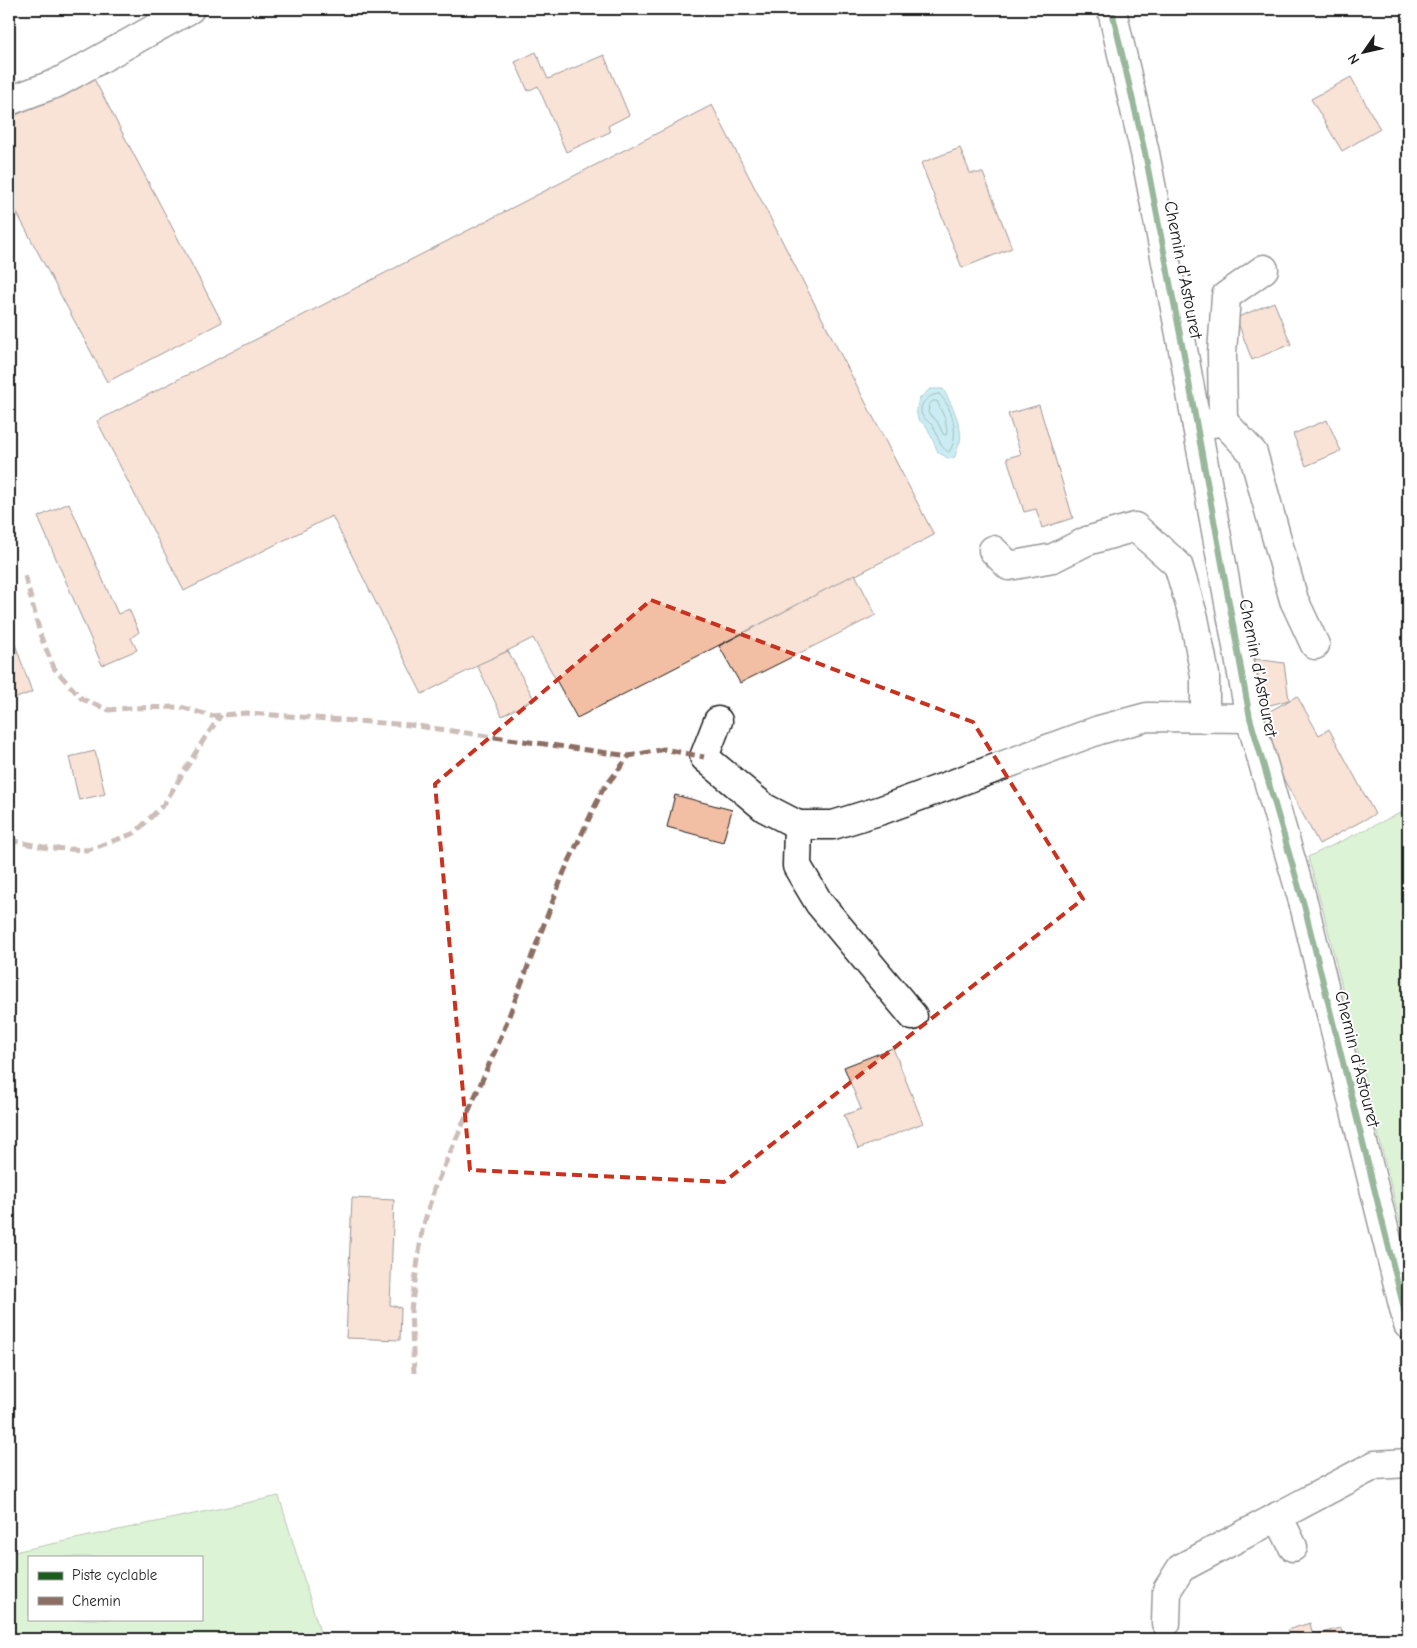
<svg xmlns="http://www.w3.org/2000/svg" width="1417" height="1648" viewBox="0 0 1417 1648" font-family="'Comic Neue',sans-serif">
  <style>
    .green { fill: #b4e4a4; stroke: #688060; fill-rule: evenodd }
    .water { fill: #87d7e4; stroke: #5c8c94 }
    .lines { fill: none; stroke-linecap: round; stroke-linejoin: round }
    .shore { stroke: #47676c; stroke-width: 1 }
    .building { fill: #f2bea4; stroke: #1c1c1c }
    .minor-casing { stroke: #1c1c1c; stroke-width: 31 }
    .minor { stroke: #fff; stroke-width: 28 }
    .quiet { stroke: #8d6e63; stroke-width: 5; stroke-dasharray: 10 5; stroke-linecap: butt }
    .cycleway-casing { stroke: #fff; stroke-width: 9 }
    .cycleway { stroke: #1b5e20; stroke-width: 6 }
    .marked { fill: none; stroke: #c8321e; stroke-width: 4; stroke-dasharray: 10 6; stroke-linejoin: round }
    .labels { text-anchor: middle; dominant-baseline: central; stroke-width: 4; stroke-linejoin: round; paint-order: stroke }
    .street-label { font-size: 18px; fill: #1c1c1c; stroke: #fff }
  </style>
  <rect width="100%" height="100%" fill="#fff"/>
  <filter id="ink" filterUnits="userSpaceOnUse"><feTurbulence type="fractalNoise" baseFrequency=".02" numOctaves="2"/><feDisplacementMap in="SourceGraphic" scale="10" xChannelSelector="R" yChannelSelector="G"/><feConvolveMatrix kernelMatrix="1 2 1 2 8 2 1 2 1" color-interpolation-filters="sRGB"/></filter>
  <g filter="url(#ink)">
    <g class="green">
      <path d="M1408,811v444l-85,-345 -15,-53 90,-43z"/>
      <path d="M279,1496l43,143h-313v-86zM29,1557h172v62h-172z"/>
    </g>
    <path class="water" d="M930,389h13c7,12 21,39 17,53 -2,5 -4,9 -5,15l-6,2 -11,-7 -11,-25 -9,-8 -2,-9 4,-12z"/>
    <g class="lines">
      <g class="shore">
        <path d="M939,394c14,13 21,43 10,58 -10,-4 -11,-17 -16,-26 -3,-4 -9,-6 -11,-11 -5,-11 8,-21 17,-21z"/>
        <path d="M933,401h4l8,18 2,13 -1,3 -3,-1 -6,-13 -9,-8 1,-8z"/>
      </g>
    </g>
    <g class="building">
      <path d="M536,52l12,27 56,-24 25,60 -21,11 2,6 -44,20 -28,-66 -10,5 -13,-29z"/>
      <path d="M92,75l130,247 -115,60 -98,-184v-79z"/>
      <path d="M1351,77l29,52 -38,22 -31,-52z"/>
      <path d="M712,105l222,430 -357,183 -44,-80 -111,56 -90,-178 -148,75 -87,-170z"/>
      <path d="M960,148l10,25h13l29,75 -50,20 -41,-105z"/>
      <path d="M1274,302l17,42 -39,16 -16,-42z"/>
      <path d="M1039,405l34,113 -31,10 -6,-19 -12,3 -17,-54 14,-4 -13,-40z"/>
      <path d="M1327,420l14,31 -35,15 -13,-32z"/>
      <path d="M69,503l49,111 11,-5 10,23 -8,6 6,12 -35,15 -64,-148z"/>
      <path d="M855,574l21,41 -136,68 -21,-37z"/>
      <path d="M9,627l23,65 -23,9z"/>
      <path d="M508,651l26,48 -32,17 -25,-51z"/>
      <path d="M1255,659l29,4 5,37 -26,7z"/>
      <path d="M1297,696l22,39 10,-6 46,85 -56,30 -67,-123z"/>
      <path d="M95,751l10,43 -26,6 -10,-43z"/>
      <path d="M675,795l57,15 -9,32 -56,-15z"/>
      <path d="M893,1048l30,75 -65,26 -14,-34 17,-6 -17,-42z"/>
      <path d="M352,1198l42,2 -4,105 11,3 -1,32 -54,-2z"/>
      <path d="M1310,1623l3,12 28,-7 3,11h-54l-3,-9z"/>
    </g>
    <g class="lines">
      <defs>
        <g id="minor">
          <path d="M1111,9l2,6 32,138 39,202 66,363 54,187 104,420"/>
          <path d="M9,101l48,-18 133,-74"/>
          <path d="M1223,421l-1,-68 4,-57 38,-27"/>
          <path d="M1197,426l26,-5 30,32 41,147 21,45"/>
          <path d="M993,550l16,16 44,-8 34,-17 48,-14 43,38 16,53 11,57v43"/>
          <path d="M718,721l-14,36 61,51 33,17"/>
          <path d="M913,1016l-94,-113 -22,-37 1,-41h35l49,-15 217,-80 48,-13 103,1"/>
          <path d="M1278,1516l15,31"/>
          <path d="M1166,1623l1,-33 14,-22 194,-103 33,-2"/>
        </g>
      </defs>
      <use href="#minor" class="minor-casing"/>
      <use href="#minor" class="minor"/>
      <g class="quiet">
        <path d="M25,576l16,61 13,31 28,31 27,11 20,-2 52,-1 30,9 36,-3 163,12 219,31"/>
        <path d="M9,840l39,8 40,2 47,-17 29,-29 40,-65 17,-24"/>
        <path d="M414,1373l-3,-63 11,-79 12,-42 65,-147 65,-170 38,-81 27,-35 35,-7 40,8"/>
      </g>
      <defs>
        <path id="cycleway" d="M1111,9l2,6 32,138 39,202 66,363 54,187 104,420"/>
      </defs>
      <use href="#cycleway" class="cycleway-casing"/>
      <use href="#cycleway" class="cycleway"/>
    </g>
  </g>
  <path d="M0 0H1417V1648H0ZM651,600l322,122 110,177 -359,283 -254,-12 -35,-386z" fill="#fff" fill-opacity=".55" fill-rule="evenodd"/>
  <path class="marked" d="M651,600l322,122 110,177 -359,283 -254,-12 -35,-386z"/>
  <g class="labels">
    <g class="street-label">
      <text transform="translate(1183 270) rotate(79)">Chemin d'Astouret</text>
      <text transform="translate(1258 668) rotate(79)">Chemin d'Astouret</text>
      <text transform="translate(1357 1059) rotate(76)">Chemin d'Astouret</text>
    </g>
  </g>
  <rect width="1417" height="1648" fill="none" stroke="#fff" stroke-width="30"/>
  <rect x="15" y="15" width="1387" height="1618" fill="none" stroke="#1c1c1c" stroke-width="2" filter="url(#ink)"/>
  <rect x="28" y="1556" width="175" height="65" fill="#ffffff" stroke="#a4a4a4"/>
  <rect x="38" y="1572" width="25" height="8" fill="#1b5e20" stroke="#a4a4a4"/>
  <text x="72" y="1580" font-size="15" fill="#1c1c1c">Piste cyclable</text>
  <rect x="38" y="1597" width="25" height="8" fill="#8d6e63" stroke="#a4a4a4"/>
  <text x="72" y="1606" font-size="15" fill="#1c1c1c">Chemin</text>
  <g transform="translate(1364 52) rotate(236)" stroke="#ffffff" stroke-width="4" paint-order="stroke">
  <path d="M0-4L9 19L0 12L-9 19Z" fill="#1c1c1c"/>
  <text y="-8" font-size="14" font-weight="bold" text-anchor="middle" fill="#1c1c1c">N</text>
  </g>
</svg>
